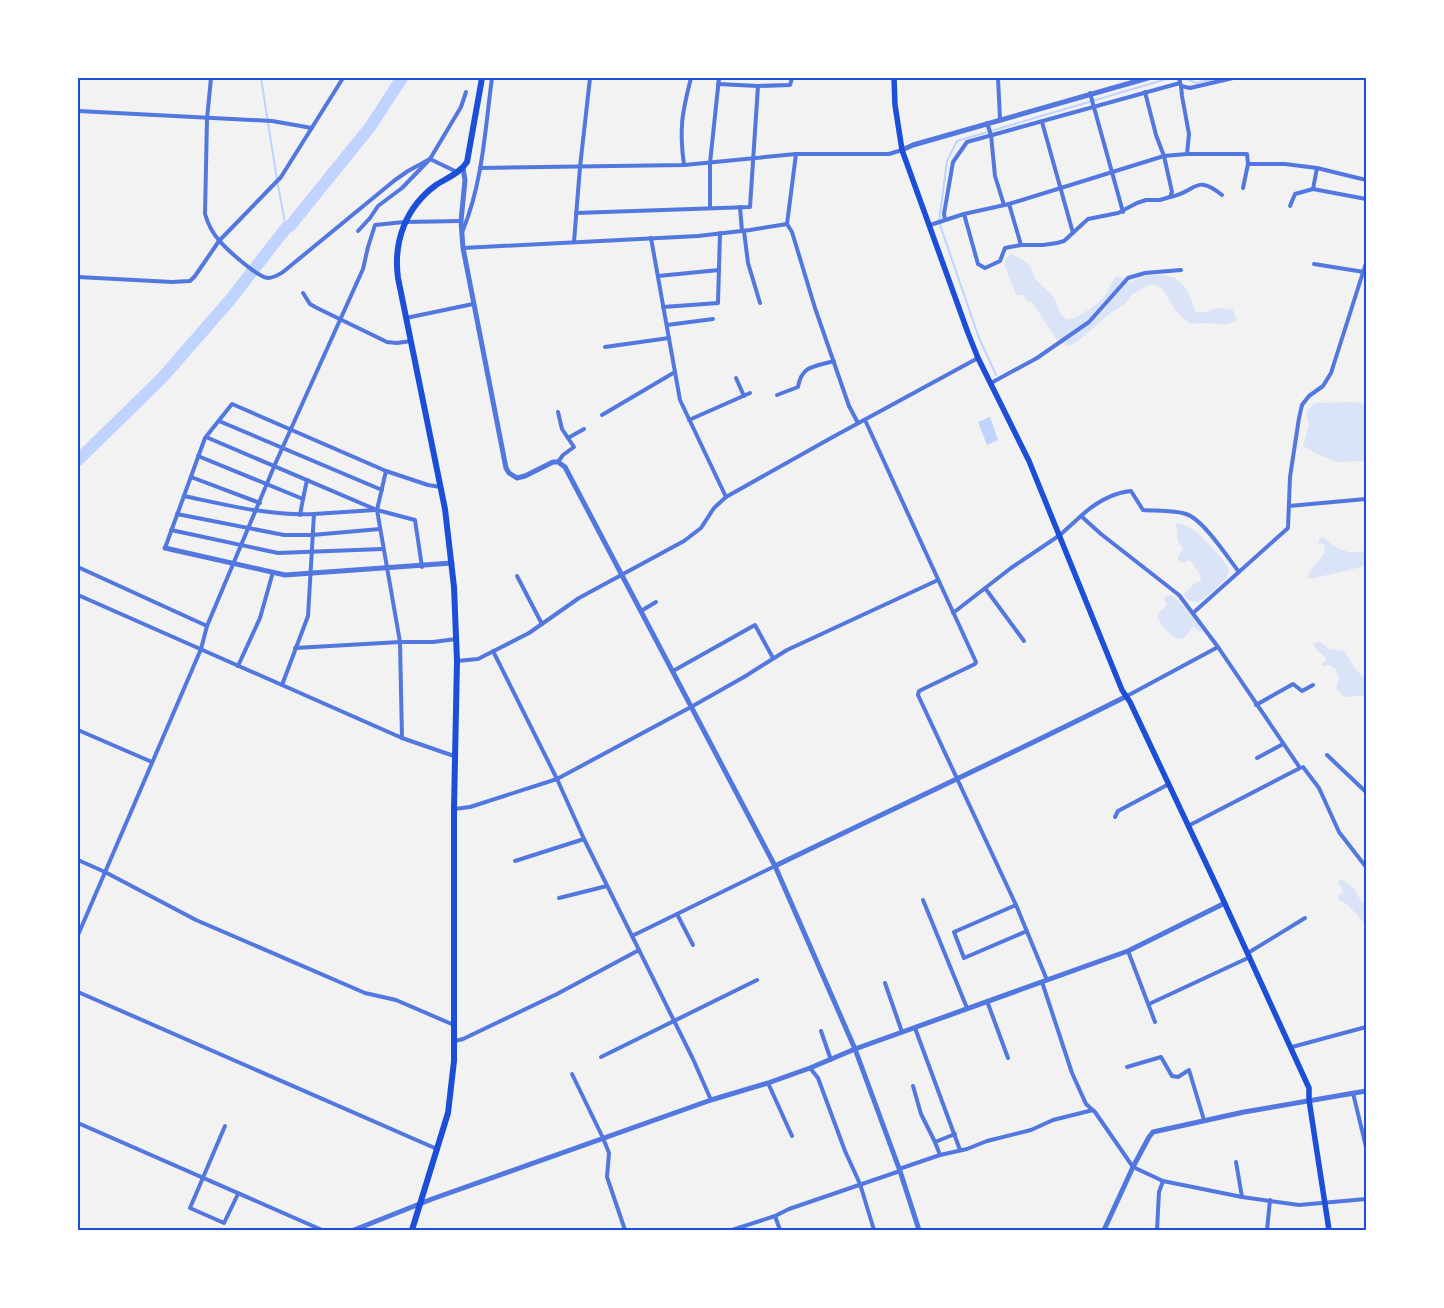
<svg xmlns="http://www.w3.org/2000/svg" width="1444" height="1308" viewBox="0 0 1444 1308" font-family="Mulish,sans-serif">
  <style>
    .green { fill: #dbe4f7 }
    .water { fill: #bfd3fe }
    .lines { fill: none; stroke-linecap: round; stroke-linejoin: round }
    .stream { stroke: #bfd3fe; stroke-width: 2 }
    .river { stroke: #bfd3fe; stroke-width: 12 }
    .minor { stroke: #5277de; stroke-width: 4 }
    .tertiary { stroke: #5277de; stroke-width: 5 }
    .secondary { stroke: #1d4ed8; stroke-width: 5.5 }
    .trunk { stroke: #1d4ed8; stroke-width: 6 }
    .neatline { fill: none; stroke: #1d4ed8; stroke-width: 2 }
  </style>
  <rect width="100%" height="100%" fill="#f2f2f2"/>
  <g class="green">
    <path d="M1012,254c5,3 12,6 16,10 4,5 5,12 9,17 6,6 15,12 18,19 3,6 4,16 12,19 8,2 27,-13 33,-18 9,-7 9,-18 17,-25l8,2 3,4c6,-1 11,-5 18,-6 22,-3 35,0 45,22 2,5 2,10 5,14h8l15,-4 14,2 4,10c-11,8 -22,2 -34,3 -4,0 -9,1 -13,1l-14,-13 -14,-23 -9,-3h-5l-15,9 -9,11 -15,9 -32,28 -8,4 -11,-4 -26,-40 -5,-1 -4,-6h-7l-12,-31 4,-8z"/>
    <path d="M1354,402l12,2v57l-30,1 -21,-9 -12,-7 6,-22 -3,-11 8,-10z"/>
    <path d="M1177,523c6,1 13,4 18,8 6,5 36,34 34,41 -2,9 -23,25 -30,30 -7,1 -13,-2 -15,-8l12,-12 4,-1 1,-5 -10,-15 -3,-1 -4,3 -6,-2v-5l5,-7 -5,-7 -1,-6 1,-7 -3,-4z"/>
    <path d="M1323,537c11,11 28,20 43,13v16l-56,13 -3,-1c2,-4 4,-8 6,-11 6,-9 14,-10 11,-22l-6,-2 1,-4z"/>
    <path d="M1169,595l4,1 21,20 9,16h-3l-7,-6c-3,3 -4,7 -7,10 -11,10 -24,-11 -29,-18l1,-4 9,-9 -3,-5 1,-4z"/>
    <path d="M1319,641l10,8 15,2c9,11 10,20 22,28v18c-13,-4 -20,7 -30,-9l3,-11 -3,-7 -6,-5 -8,1v-3l5,-2c-3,-7 -13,-11 -14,-18z"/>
    <path d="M1343,880l12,9 6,12 5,4v20l-18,-20 -10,-6v-3l5,-4 -5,-11z"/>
  </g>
  <path class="water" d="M990,417l8,23 -11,5 -9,-23z"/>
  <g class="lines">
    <g class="stream">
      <path d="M261,78l16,102 9,48"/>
      <path d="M1185,78l11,5 23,-5"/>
      <path d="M996,375l-17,-37 -40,-116 8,-61 10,-20 213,-63"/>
    </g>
    <path class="river" d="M78,460l84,-82 68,-78 56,-72 4,-2 80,-99 32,-49"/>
    <g class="minor">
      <path d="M211,78l-4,41 -2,95c3,10 6,17 13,25 7,9 39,38 50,39 6,0 10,-3 15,-6l112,-92 13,-9 22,-12"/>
      <path d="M998,78l2,41"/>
      <path d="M1179,78l2,8 9,2 43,-10"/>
      <path d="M718,84l40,2 32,-1 2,-7"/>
      <path d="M1181,86l1,10 7,38 -2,20"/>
      <path d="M1090,93l33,119"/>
      <path d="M78,111l194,10 40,7"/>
      <path d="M1042,122l31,111"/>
      <path d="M987,123l4,12 4,41 9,29"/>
      <path d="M796,154l-9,70 5,8 23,76 34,98 9,17"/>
      <path d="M430,159l27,13"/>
      <path d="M684,165c-5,-36 -2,-52 7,-87"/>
      <path d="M480,168l204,-3 112,-11h93l13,-4"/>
      <path d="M1317,168l-4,21 53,10"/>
      <path d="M1243,188l5,-24"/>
      <path d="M1170,197c27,-5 25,-24 52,-2"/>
      <path d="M1009,204l12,41"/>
      <path d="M1290,206l5,-12 18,-5"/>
      <path d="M740,207l2,24"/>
      <path d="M710,208v-45l9,-85"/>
      <path d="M576,213l174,-6 8,-121"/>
      <path d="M964,214l14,50 7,4 15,-7 5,-13 16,-3h22l14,-2 7,-2 24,-22 30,-6 19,-10 9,-3h14l10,-3 2,-5 -8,-36 23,-2h60l1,10h37l32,4 49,12"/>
      <path d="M945,220l-1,-6 9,-52 14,-20 213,-59"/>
      <path d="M930,225l34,-11 45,-10 155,-48 -8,-21 -11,-43"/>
      <path d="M463,230c20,-49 22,-101 29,-152"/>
      <path d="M358,231l12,-13 8,-12 24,-18 28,-29 31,-52 5,-15"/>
      <path d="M744,231l4,32 12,40"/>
      <path d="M651,238l29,162 46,97"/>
      <path d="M574,242l6,-75 10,-89"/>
      <path d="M463,248l235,-12 52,-6 37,-6"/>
      <path d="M1314,264l50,8"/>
      <path d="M658,276l61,-6"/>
      <path d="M78,277l94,5 18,-1 5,-5 24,-35 62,-64 62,-99"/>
      <path d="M303,293l7,11 7,4 70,34 10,1 14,-2"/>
      <path d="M663,307l55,-4 2,-70"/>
      <path d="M406,318l67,-14"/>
      <path d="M667,325l46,-6"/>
      <path d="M605,347l64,-9"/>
      <path d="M736,378l8,18"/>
      <path d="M991,383l46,-25 52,-36 39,-44 17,-5 36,-3"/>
      <path d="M777,395l21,-8c4,-22 16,-20 36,-26"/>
      <path d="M558,412l4,17 12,18 -11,8 -5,7"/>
      <path d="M602,415l73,-43"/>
      <path d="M689,420l61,-27"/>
      <path d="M865,420l111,242 -1,2 -56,27 -1,4 98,210 31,75"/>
      <path d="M219,421l163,69"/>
      <path d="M206,437l171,73 38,10 7,47"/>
      <path d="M568,438l16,-9"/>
      <path d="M198,456l105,43 -3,16"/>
      <path d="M386,471l-9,39 23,132 2,96"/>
      <path d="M191,477l69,26"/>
      <path d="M184,496c43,9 85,20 130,18l-6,102 -26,69"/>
      <path d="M303,499l4,-19"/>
      <path d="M1289,506l77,-7"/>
      <path d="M177,514l107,21h28l68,-6"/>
      <path d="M314,514l61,-4"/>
      <path d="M1081,516c14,-13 30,-23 50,-25l12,19c14,1 31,0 43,4 17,5 42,44 53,58"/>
      <path d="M171,530l107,23 104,-4"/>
      <path d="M165,548l40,-110 27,-34 154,67 42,14 13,2"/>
      <path d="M80,568l127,58"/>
      <path d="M517,576l25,48"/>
      <path d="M985,588l39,53"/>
      <path d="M78,595l324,143 52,18"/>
      <path d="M641,611l15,-9"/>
      <path d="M953,613l58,-45 49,-33 21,-19 20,18 78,61 39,52 82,121 -112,58"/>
      <path d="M1193,613l95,-85 2,-51 9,-59 3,-13 7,-9 14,-10 8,-13 35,-110"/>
      <path d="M295,648l105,-6h33l23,-3"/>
      <path d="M493,651l64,128 27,60 109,220 18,41"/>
      <path d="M457,661l21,-2 51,-26 50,-35 105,-57 17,-13 13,-20 12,-11 105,-59 147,-80"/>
      <path d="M238,666l22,-48 13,-46"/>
      <path d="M673,671l82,-46 18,33"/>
      <path d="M1127,696l91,-49"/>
      <path d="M1256,705l37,-21 9,7 11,-6"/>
      <path d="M78,730l74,32"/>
      <path d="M1327,755l39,37"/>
      <path d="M1257,758l26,-14"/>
      <path d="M1303,767l16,21 20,44 27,35"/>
      <path d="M454,809l16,-2 87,-28 134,-72 53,-30 43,-27 151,-70"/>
      <path d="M1115,817l3,-6 51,-27"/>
      <path d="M78,860l27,12 91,48 169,73 31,7 58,25"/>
      <path d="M515,861l69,-22"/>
      <path d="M559,898l48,-12"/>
      <path d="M923,900l44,108"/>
      <path d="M1016,905l-62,27 10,26 63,-27"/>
      <path d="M677,914l16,31"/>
      <path d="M78,935l123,-286 6,-23 69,-164 87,-193 5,-22 7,-22 29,-3 57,-1"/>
      <path d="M632,936l143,-70"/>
      <path d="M1128,951l27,71"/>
      <path d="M1248,953l57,-35"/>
      <path d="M1042,982l30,91 14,31 9,8 38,55 30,14"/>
      <path d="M885,983l17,49"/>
      <path d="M78,992l359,157"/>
      <path d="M987,1001l21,57"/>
      <path d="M1149,1004l101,-47"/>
      <path d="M915,1028l45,122"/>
      <path d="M821,1031l10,29"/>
      <path d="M455,1041l8,-2 94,-45 82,-44"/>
      <path d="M1292,1047l74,-20"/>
      <path d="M601,1057l156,-77"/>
      <path d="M1127,1067l34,-10 11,19 6,1 11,-7 15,50"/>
      <path d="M810,1068l8,10 27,73 15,33 14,46"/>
      <path d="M572,1074l31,64 6,15 -2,24 18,53"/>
      <path d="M768,1083l24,53"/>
      <path d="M913,1086l8,28 14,28"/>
      <path d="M1353,1093l13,54"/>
      <path d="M78,1123l244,107"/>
      <path d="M225,1126l-35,82 34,15 14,-29"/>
      <path d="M940,1155l-5,-13 20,-8"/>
      <path d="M1236,1162l6,35"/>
      <path d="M899,1169l41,-14 27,-6 20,-8 44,-11 22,-10 40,-10"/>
      <path d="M775,1216l14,-7 111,-38"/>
      <path d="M732,1230l43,-14 5,14"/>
      <path d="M1157,1230l2,-38 4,-11 79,16 57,8 67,-6"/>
      <path d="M1267,1230l3,-30"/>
    </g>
    <g class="tertiary">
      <path d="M902,150l11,-5 235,-67"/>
      <path d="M463,168l2,12 -4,41 2,27 43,220 3,5 8,5 8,-2 28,-14h5l7,5 210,399 80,183 45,122 19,59"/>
      <path d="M165,548l120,27 167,-12"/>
      <path d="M775,866c117,-57 235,-111 352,-170"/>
      <path d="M354,1230l78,-31 279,-99 57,-17 42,-15 45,-19 273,-98 97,-48"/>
      <path d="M1104,1230l29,-63 16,-30 4,-5 91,-20 122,-21"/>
    </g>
    <path class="secondary" d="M894,78l1,27 7,45 66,183 10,25 51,103 93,229 8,12 90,191 89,195v12l20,130"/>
    <path class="trunk" d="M412,1230l36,-117 6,-52v-252l3,-148 -3,-74 -9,-78 -47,-231c-5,-37 8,-71 38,-93 11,-7 24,-12 31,-23l15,-84"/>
  </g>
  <rect width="1444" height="1308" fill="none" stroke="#ffffff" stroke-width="158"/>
  <rect x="79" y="79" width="1286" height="1150" class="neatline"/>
</svg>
